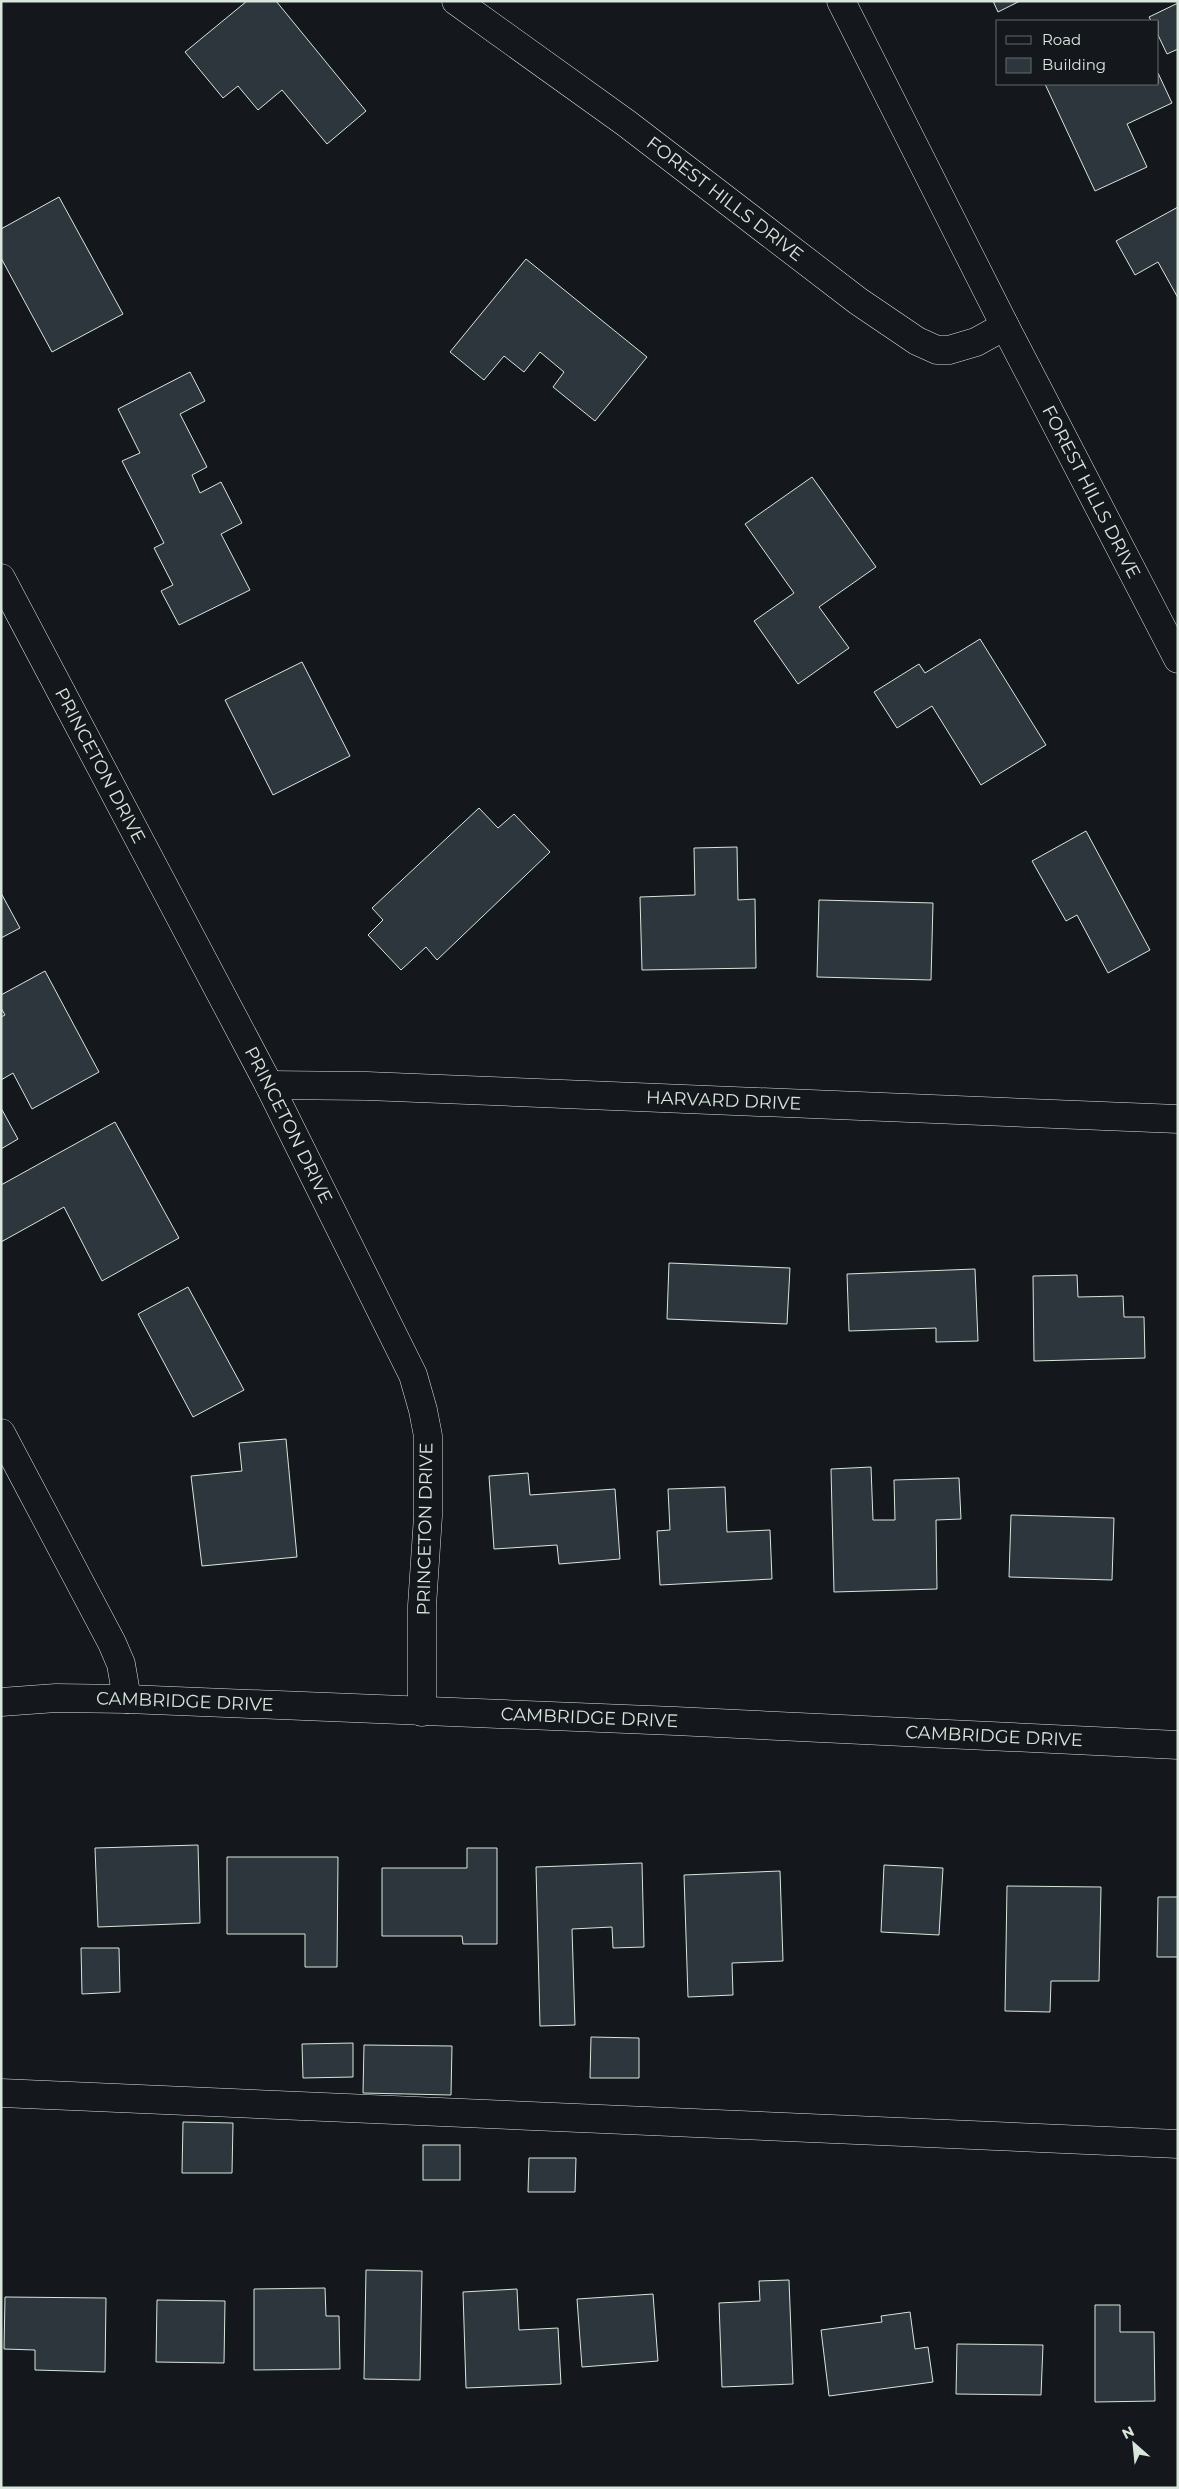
<svg xmlns="http://www.w3.org/2000/svg" width="1179" height="2489" viewBox="0 0 1179 2489" font-family="Montserrat,sans-serif">
  <style>
    .building { fill: #2c363c; stroke: #d8e6dc }
    .lines { fill: none; stroke-linecap: round; stroke-linejoin: round }
    .minor-casing { stroke: #d8e6dc; stroke-width: 29 }
    .minor { stroke: #14181c; stroke-width: 28 }
    .labels { text-anchor: middle; dominant-baseline: central; stroke-width: 4; stroke-linejoin: round; paint-order: stroke }
    .street-label { font-size: 18px; fill: #d8e6dc; stroke: #14181c }
  </style>
  <rect width="100%" height="100%" fill="#14181c"/>
  <g class="building">
    <path d="M247,1h29l90,110 -39,33 -45,-54 -24,20 -20,-24 -15,12 -38,-46z"/>
    <path d="M993,1h27l-22,11z"/>
    <path d="M1178,3v46l-11,5 -9,-19v-14h-7l-2,-4z"/>
    <path d="M1158,73l14,30 -45,21 20,43 -52,24 -50,-107h113z"/>
    <path d="M59,197l64,117 -71,38 -51,-94v-29z"/>
    <path d="M1178,207v91l-20,-36 -23,13 -19,-34z"/>
    <path d="M526,259l121,98 -52,64 -42,-34 11,-15 -24,-20 -16,20 -20,-16 -20,24 -34,-28z"/>
    <path d="M190,372l15,29 -25,13 27,53 -15,8 8,18 21,-11 21,41 -21,11 29,56 -71,35 -18,-34 12,-6 -19,-37 10,-5 -42,-82 18,-8 -22,-44z"/>
    <path d="M812,477l64,90 -57,40 30,41 -51,36 -44,-63 40,-28 -49,-69z"/>
    <path d="M980,639l66,106 -65,40 -49,-79 -35,22 -23,-36 45,-28 6,9z"/>
    <path d="M302,662l48,94 -77,39 -48,-95z"/>
    <path d="M479,808l19,20 16,-14 36,38 -113,108 -11,-13 -25,23 -33,-35 15,-15 -11,-12z"/>
    <path d="M1086,831l64,119 -42,23 -31,-58 -11,6 -34,-60z"/>
    <path d="M737,847l1,53 17,-1 1,69 -114,2 -2,-73 55,-2 -1,-47z"/>
    <path d="M1,893l19,35 -19,10z"/>
    <path d="M819,900l114,3 -2,77 -114,-3z"/>
    <path d="M45,971l54,101 -67,37 -19,-36 -12,7v-63l4,-2 -4,-7v-13z"/>
    <path d="M1,1108l17,31 -17,10z"/>
    <path d="M115,1122l64,116 -77,43 -38,-74 -63,35v-57z"/>
    <path d="M669,1263l121,5 -3,56 -120,-5z"/>
    <path d="M975,1269l3,72 -42,1v-14l-87,3 -2,-57z"/>
    <path d="M1077,1275l1,22 45,-1 1,21h20l1,41 -111,3 -1,-85z"/>
    <path d="M188,1287l56,103 -51,27 -55,-103z"/>
    <path d="M286,1439l11,118 -95,9 -11,-90 51,-5 -3,-28z"/>
    <path d="M871,1467l2,53h22l-1,-40 65,-2 2,41 -25,1 1,69 -103,3 -3,-123z"/>
    <path d="M528,1473l2,22 85,-6 5,70 -61,5 -2,-19 -63,4 -5,-73z"/>
    <path d="M725,1487l2,45 43,-2 2,49 -112,6 -3,-54 13,-1 -2,-41z"/>
    <path d="M1011,1515l103,3 -2,62 -103,-3z"/>
    <path d="M198,1845l2,78 -102,4 -3,-79z"/>
    <path d="M467,1848h30v96h-34l-1,-8h-80v-68h85z"/>
    <path d="M227,1857h111l-1,110h-32v-33h-78z"/>
    <path d="M642,1863l2,84 -31,1 -1,-21 -40,2 3,96 -35,1 -4,-159z"/>
    <path d="M884,1865l59,3 -4,67 -58,-3z"/>
    <path d="M780,1871l3,90 -51,2 1,32 -45,2 -4,-122z"/>
    <path d="M1007,1886l94,1 -2,94h-48l-1,31 -45,-1z"/>
    <path d="M1158,1897h20v60h-21z"/>
    <path d="M81,1948h38l1,44 -38,2z"/>
    <path d="M591,2037l48,1v40h-49z"/>
    <path d="M353,2043v34l-50,1 -1,-34z"/>
    <path d="M364,2045l88,1 -1,49 -88,-2z"/>
    <path d="M183,2122l50,1 -1,50h-50z"/>
    <rect x="423" y="2145" width="37" height="35"/>
    <path d="M529,2158h47l-1,34h-47z"/>
    <path d="M366,2270l56,1 -2,109 -56,-1z"/>
    <path d="M789,2280l4,104 -71,3 -3,-84 41,-2 -1,-20z"/>
    <path d="M325,2288l1,28h13l1,53 -86,1v-81z"/>
    <path d="M517,2289l2,41 39,-2 3,56 -95,4 -3,-96z"/>
    <path d="M653,2294l5,67 -76,6 -5,-68z"/>
    <path d="M5,2297l101,1 -1,74 -70,-2v-20l-31,-1z"/>
    <path d="M157,2300l68,1 -1,62 -68,-1z"/>
    <path d="M1095,2305h25v27h34l1,69 -60,1z"/>
    <path d="M910,2312l5,37 13,-2 5,35 -104,14 -8,-66 61,-8 -1,-6z"/>
    <path d="M957,2344l86,1 -2,50 -85,-1z"/>
  </g>
  <g class="lines">
    <defs>
      <g id="minor">
        <path id="s1" d="M456,1l170,122 232,178 59,40 20,9h12l27,-8 29,-16"/>
        <path id="s2" d="M841,1l164,325 173,333"/>
        <path id="s3" d="M1,578l268,507 144,290 10,35 5,26v80l-6,90v106"/>
        <path id="s4" d="M269,1085l98,1 811,33"/>
        <path d="M1,1433l111,210 9,21 6,35"/>
        <path id="s5" d="M1,1702l55,-4 71,1 548,22 503,24"/>
        <path d="M1,2093l1177,51"/>
      </g>
    </defs>
    <use href="#minor" class="minor-casing"/>
    <use href="#minor" class="minor"/>
  </g>
  <g class="labels">
    <g class="street-label">
      <text stroke="none"><textPath href="#s1" startOffset="334">FOREST HILLS DRIVE</textPath></text>
      <text stroke="none"><textPath href="#s2" startOffset="551">FOREST HILLS DRIVE</textPath></text>
      <text stroke="none"><textPath href="#s3" startOffset="212">PRINCETON DRIVE</textPath></text>
      <text stroke="none"><textPath href="#s4" startOffset="455">HARVARD DRIVE</textPath></text>
      <text stroke="none"><textPath href="#s3" startOffset="618">PRINCETON DRIVE</textPath></text>
      <text transform="translate(425 1529) rotate(-89)">PRINCETON DRIVE</text>
      <text stroke="none"><textPath href="#s5" startOffset="184">CAMBRIDGE DRIVE</textPath></text>
      <text stroke="none"><textPath href="#s5" startOffset="589">CAMBRIDGE DRIVE</textPath></text>
      <text stroke="none"><textPath href="#s5" startOffset="994">CAMBRIDGE DRIVE</textPath></text>
    </g>
  </g>
  <rect width="1179" height="2489" fill="none" stroke="#d8e6dc" stroke-width="5"/>
  <rect x="996" y="20" width="162" height="65" fill="#14181c" stroke="#626a69"/>
  <rect x="1006" y="36" width="25" height="8" fill="#14181c" stroke="#626a69"/>
  <text x="1042" y="45" font-size="15" fill="#d8e6dc">Road</text>
  <rect x="1006" y="58" width="25" height="15" fill="#2c363c" stroke="#626a69"/>
  <text x="1042" y="70" font-size="15" fill="#d8e6dc">Building</text>
  <g transform="translate(1134 2444) rotate(333)" stroke="#14181c" stroke-width="4" paint-order="stroke">
  <path d="M0-4L9 19L0 12L-9 19Z" fill="#d8e6dc"/>
  <text y="-8" font-size="14" font-weight="bold" text-anchor="middle" fill="#d8e6dc">N</text>
  </g>
</svg>
